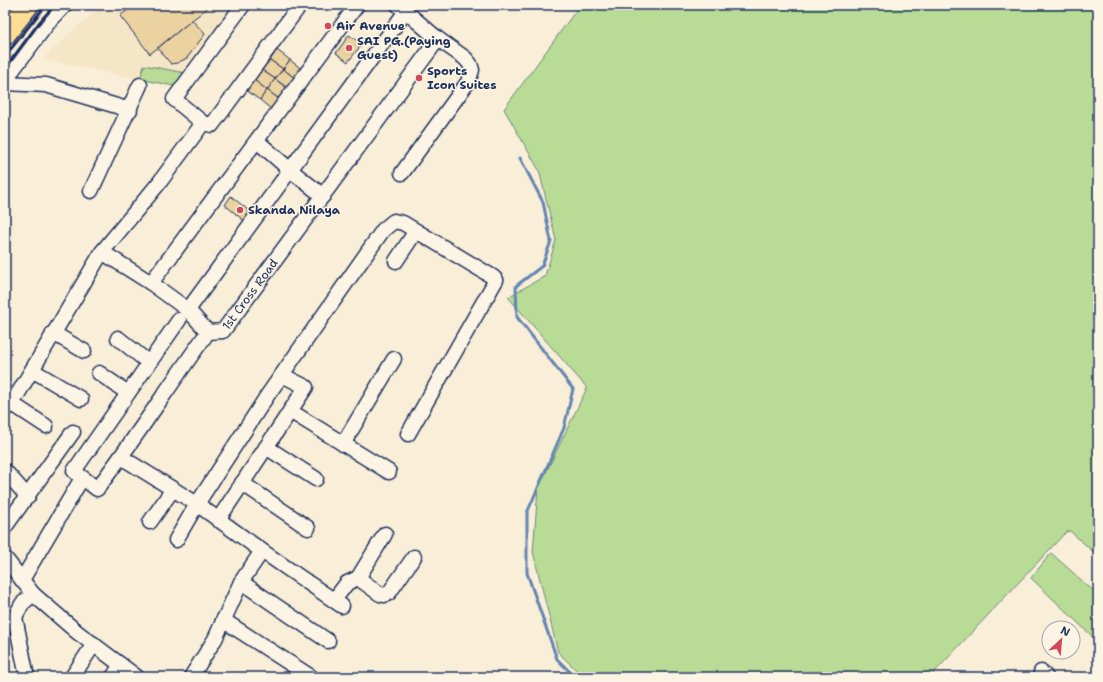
<svg xmlns="http://www.w3.org/2000/svg" width="1103" height="682" viewBox="0 0 1103 682" font-family="'Shantell Sans',sans-serif">
  <style>
    .built { fill: #f5e6c7 }
    .green { fill: #b8dc96; stroke: #6a867a }
    .lines { fill: none; stroke-linecap: round; stroke-linejoin: round }
    .stream { stroke: #6285b3; stroke-width: 3 }
    .building { fill: #ebd2a1; stroke: #1b2f5e }
    .minor-casing { stroke: #1b2f5e; stroke-width: 17 }
    .highway-casing { stroke: #1b2f5e; stroke-width: 24 }
    .minor { stroke: #fcf5e5; stroke-width: 14 }
    .highway { stroke: #ffdd96; stroke-width: 21 }
    .rail { stroke: #1b2f5e; stroke-width: 3 }
    .poi-dot { fill: #d1495b; stroke: #fcf5e5; stroke-width: 1.5 }
    .labels { text-anchor: middle; dominant-baseline: central; stroke-width: 3; stroke-linejoin: round; paint-order: stroke }
    .poi-label { font-size: 12px; font-weight: bold; fill: #1b2f5e; stroke: #fcf5e5; text-anchor: start }
    .street-label { font-size: 12px; fill: #1b2f5e; stroke: #fcf5e5 }
  </style>
  <rect width="100%" height="100%" fill="#f9eed7"/>
  <filter id="ink" filterUnits="userSpaceOnUse"><feTurbulence type="fractalNoise" baseFrequency=".025" numOctaves="2"/><feDisplacementMap in="SourceGraphic" scale="8" xChannelSelector="R" yChannelSelector="G"/><feConvolveMatrix kernelMatrix="1 2 1 2 8 2 1 2 1" color-interpolation-filters="sRGB"/></filter>
  <g filter="url(#ink)">
    <path class="built" d="M101,5h138l-61,82 -135,-28z"/>
    <g class="green">
      <path d="M234,5h5l-61,82 -38,-8 4,-14 41,8z"/>
      <path d="M580,5h518v551l-28,-25 -4,1 -136,145h-347l-25,-25 -25,-100 5,-63 49,-101 -79,-91 37,-21 11,-36 -17,-70 -35,-61z"/>
      <path d="M1051,553l47,42v42l-2,3 -65,-62z"/>
    </g>
    <g class="lines">
      <path class="stream" d="M520,158l23,44 8,39 -9,25 -26,20 1,31 56,72 -9,39 -37,85v60l30,86 18,18"/>
    </g>
    <g class="building">
      <path d="M134,5h77l-61,49 -30,-38z"/>
      <path d="M192,20l13,14 -18,24 -10,5 -6,1 -13,-16z"/>
      <path d="M349,35l13,9 -14,18 -12,-9z"/>
      <path d="M277,50l13,10 -7,9 -13,-9z"/>
      <path d="M270,60l13,9 -8,10 -13,-9z"/>
      <path d="M290,60l13,10 -7,9 -13,-10z"/>
      <path d="M283,69l13,10 -7,10 -14,-10z"/>
      <path d="M262,70l13,9 -8,11 -13,-10z"/>
      <path d="M275,79l12,9 -8,11 -12,-9z"/>
      <path d="M254,80l13,10 -7,10 -13,-9z"/>
      <path d="M267,90l12,9 -8,10 -11,-9z"/>
      <path d="M231,196l23,19 -6,9 -23,-19z"/>
    </g>
    <g class="lines">
      <defs>
        <g id="minor">
          <path d="M243,5l-69,94 29,24 -44,60 -57,69 49,31 206,-278"/>
          <path d="M398,5l40,34 27,19 5,6 2,6 -4,12 -66,91"/>
          <path d="M5,80l43,-57 17,-18"/>
          <path d="M5,83l41,2 84,25"/>
          <path d="M203,123l9,2 88,-120"/>
          <path d="M257,141l32,28 34,27"/>
          <path d="M91,191l49,-106"/>
          <path d="M396,261l20,-30"/>
          <path d="M151,283l37,27 218,-299"/>
          <path d="M188,310l20,22"/>
          <path id="s1" d="M179,320l-105,151 23,18c39,-51 73,-105 111,-157l15,-1 215,-292"/>
          <path d="M53,333l31,18"/>
          <path d="M118,338l31,25"/>
          <path d="M32,370l49,29"/>
          <path d="M99,373l29,20"/>
          <path d="M11,403l35,23"/>
          <path d="M5,409l8,-7 89,-150"/>
          <path d="M290,411l99,61"/>
          <path d="M343,444l51,-85"/>
          <path d="M266,447l50,32"/>
          <path d="M121,457l76,47 -21,36"/>
          <path d="M5,471l23,26"/>
          <path d="M242,483l66,45"/>
          <path d="M218,520l88,-133 -24,-12"/>
          <path d="M150,522l23,-33"/>
          <path d="M5,527l68,-95"/>
          <path d="M262,551l80,55"/>
          <path d="M5,558l28,36 44,38 60,45"/>
          <path d="M358,578l22,16 4,1 5,-2 25,-36"/>
          <path d="M22,580l60,-102"/>
          <path d="M241,582l87,59"/>
          <path d="M334,600l13,-17 11,-5 27,-44"/>
          <path d="M223,620l88,57"/>
          <path d="M1041,672l5,5"/>
          <path d="M27,677l-12,-60 7,-13 11,-10"/>
          <path d="M72,677l22,-33"/>
          <path d="M113,677l8,-12"/>
          <path d="M191,677l24,-38 26,-57 21,-31 -65,-47 70,-108 116,-166 11,-9 9,2 90,54 3,3 -88,154"/>
        </g>
        <path id="highway" d="M5,34l23,-29"/>
      </defs>
      <use href="#minor" class="minor-casing"/>
      <use href="#highway" class="highway-casing"/>
      <use href="#minor" class="minor"/>
      <use href="#highway" class="highway"/>
      <g class="rail">
        <path d="M5,56l41,-51"/>
        <path d="M5,69l34,-46 16,-18"/>
      </g>
    </g>
  </g>
  <g class="poi-dot">
    <circle cx="328" cy="26" r="4"/>
    <circle cx="349" cy="48" r="4"/>
    <circle cx="419" cy="78" r="4"/>
    <circle cx="240" cy="210" r="4"/>
  </g>
  <g class="labels">
    <g class="poi-label">
      <text x="336" y="26">Air Avenue</text>
      <text x="357" y="41">SAI PG.(Paying<tspan x="357" dy="14">Guest)</tspan></text>
      <text x="427" y="71">Sports<tspan x="427" dy="14">Icon Suites</tspan></text>
      <text x="248" y="210">Skanda Nilaya</text>
    </g>
    <g class="street-label">
      <text stroke="none"><textPath href="#s1" startOffset="466">1st Cross Road</textPath></text>
    </g>
  </g>
  <rect width="1103" height="682" fill="none" stroke="#fcf5e5" stroke-width="20"/>
  <rect x="10" y="10" width="1083" height="662" fill="none" stroke="#1b2f5e" stroke-width="1.5" filter="url(#ink)"/>
  <g transform="translate(1061 640) rotate(26)"><circle r="19" fill="#fcf5e5" stroke="#a2a6af"/>
  <path d="M0-3L7 15L0 10L-7 15Z" fill="#d1495b"/>
  <text y="-6" font-size="11" font-weight="bold" text-anchor="middle" fill="#1b2f5e">N</text>
  </g>
</svg>
